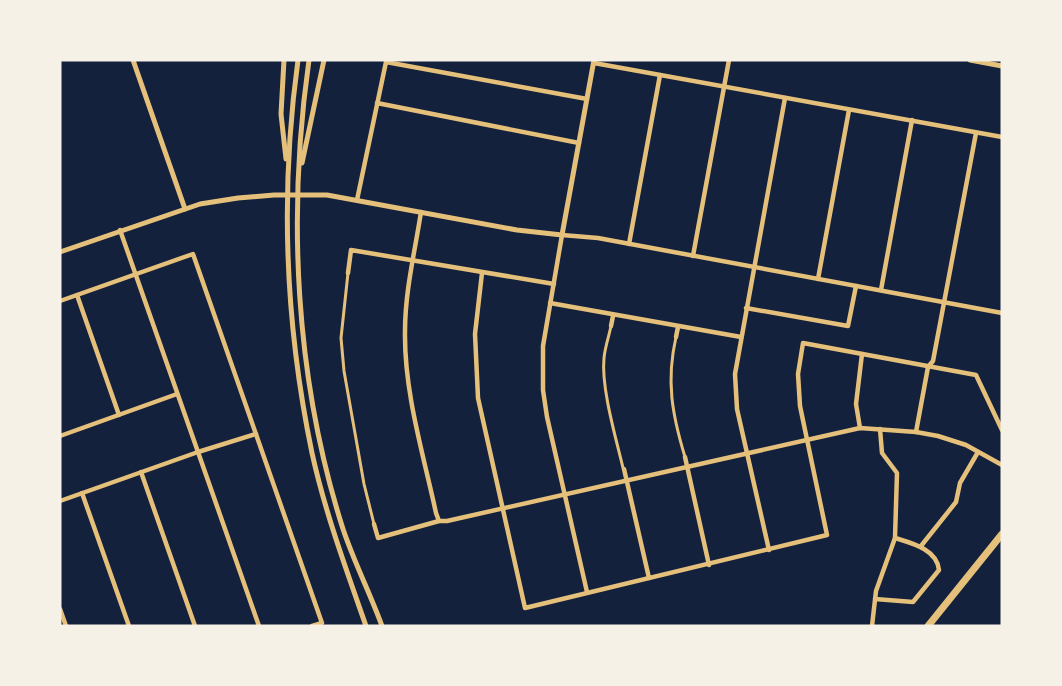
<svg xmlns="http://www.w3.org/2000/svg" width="1062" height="686" viewBox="0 0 1062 686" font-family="'Noto Sans',sans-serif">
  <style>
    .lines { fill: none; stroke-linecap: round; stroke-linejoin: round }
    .pedestrian { stroke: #e5c07b; stroke-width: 3 }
    .minor { stroke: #e5c07b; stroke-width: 4.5 }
    .tertiary { stroke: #e5c07b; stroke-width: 5 }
    .primary { stroke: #e5c07b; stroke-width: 7 }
  </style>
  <rect width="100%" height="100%" fill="#14213d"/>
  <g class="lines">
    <g class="pedestrian">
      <path d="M348,273l-7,65 3,33 20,113 10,40"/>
      <path d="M611,326c-2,10 -6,21 -7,32 -3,30 12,80 19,110"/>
      <path d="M676,337c-10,44 -4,77 9,120"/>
    </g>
    <g class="minor">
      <path d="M594,63l408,74"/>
      <path d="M377,103l202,40"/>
      <path d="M357,200l29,-138 201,37"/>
      <path d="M421,212c-6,39 -16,79 -16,119 -1,61 18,122 31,182l3,8h8l413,-93 56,4 22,4 28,9 36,20"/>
      <path d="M629,244l31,-169"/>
      <path d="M693,256l36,-196"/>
      <path d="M348,273l3,-23 203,34"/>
      <path d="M482,273l-7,61 3,64 47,210 302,-73 -27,-129 -2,-32 5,-31 173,32 26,55"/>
      <path d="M818,279l31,-169"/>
      <path d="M881,290l31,-170"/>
      <path d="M77,295l42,120"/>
      <path d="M60,301l133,-47 129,369 -10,3"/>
      <path d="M550,303l191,34"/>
      <path d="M746,308l102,18 8,-40"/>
      <path d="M611,326l2,-10"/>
      <path d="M676,337l2,-10"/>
      <path d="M860,428l-4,-24 6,-50"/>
      <path d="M916,432l12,-65 5,-6 43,-228"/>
      <path d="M256,434l-58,18 61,174"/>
      <path d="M60,436l117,-42"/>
      <path d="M685,457l24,108"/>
      <path d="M624,469l25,109"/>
      <path d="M141,472l54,154"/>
      <path d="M82,493l47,133"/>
      <path d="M60,501l138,-49 -78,-222"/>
      <path d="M374,524l4,14 61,-17"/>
      <path d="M921,546l35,-44 4,-19 18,-31"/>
      <path d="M769,550l-32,-141 -2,-35 50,-276"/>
      <path d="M587,592l-40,-175 -4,-27v-44l19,-111 36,3 404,75"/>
      <path d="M875,599l38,3 26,-32c-2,-21 -28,-27 -44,-32"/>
      <path d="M60,609l6,17"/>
      <path d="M872,626l4,-35 19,-53 2,-65 -15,-20 -2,-24"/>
    </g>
    <g class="tertiary">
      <path d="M133,60l52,149"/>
      <path d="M284,60l-3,54 5,45"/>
      <path d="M298,60c-18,131 -13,263 14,393 13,59 34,116 54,173"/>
      <path d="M309,60c-22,155 -14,319 34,469 11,33 27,64 39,97"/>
      <path d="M970,60l32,6"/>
      <path d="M302,163l22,-103"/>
      <path d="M60,252l140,-48 38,-6 36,-3h53l190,35 45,5 32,-175"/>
    </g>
    <path class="primary" d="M928,626l74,-92"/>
  </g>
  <rect width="1062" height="686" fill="none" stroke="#f6f1e7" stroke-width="123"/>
</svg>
